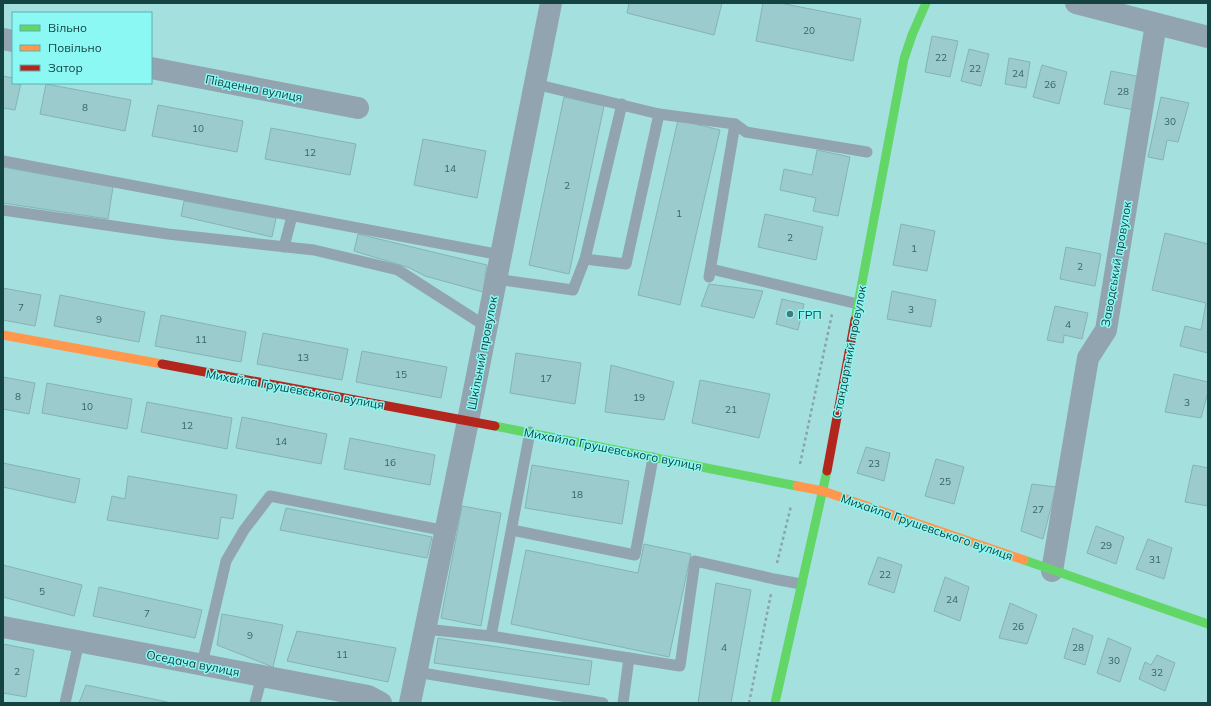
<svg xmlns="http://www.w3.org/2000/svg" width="1211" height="706" viewBox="0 0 1211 706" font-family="Mulish,sans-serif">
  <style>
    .building { fill: #9ccbce; stroke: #84b3b6 }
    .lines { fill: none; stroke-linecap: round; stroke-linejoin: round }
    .path { stroke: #8ba4aa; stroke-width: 2.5; stroke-dasharray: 3 3; stroke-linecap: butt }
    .lane { stroke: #92a4af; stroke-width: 11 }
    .street { stroke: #92a4af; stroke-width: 22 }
    .fast { stroke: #63d668; stroke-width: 9 }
    .slow { stroke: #ff974d; stroke-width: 9 }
    .jam { stroke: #b3261e; stroke-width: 9 }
    .poi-dot { fill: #467a79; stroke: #8cf8f4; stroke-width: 1.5 }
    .labels { text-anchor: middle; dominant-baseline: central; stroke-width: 3; stroke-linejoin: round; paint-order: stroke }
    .number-label { font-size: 10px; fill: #366565 }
    .street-label { font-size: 12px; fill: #144342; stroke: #8cf8f4 }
    .poi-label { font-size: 12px; fill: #144342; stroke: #8cf8f4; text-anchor: start }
  </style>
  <rect width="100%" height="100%" fill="#a4e0de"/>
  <g class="building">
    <path d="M629,3h93l-8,32 -87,-22z"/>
    <path d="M763,3h17l81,16 -8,42 -97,-20z"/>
    <path d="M932,36l26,5 -8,36 -25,-5z"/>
    <path d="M969,49l20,5 -8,32 -20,-5z"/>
    <path d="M1009,58l21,4 -4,26 -21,-4z"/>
    <path d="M1042,65l25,7 -8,32 -26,-7z"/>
    <path d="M1111,71l30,6 -7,33 -30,-6z"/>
    <path d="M3,76l10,2v5h8l-6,27 -12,-2z"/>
    <path d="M46,84l85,16 -6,31 -85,-17z"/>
    <path d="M564,97l40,9 -35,168 -40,-9z"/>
    <path d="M1161,97l28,6 -11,39 -11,-2 -4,20 -15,-3z"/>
    <path d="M158,105l85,16 -6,31 -85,-16z"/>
    <path d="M678,120l42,10 -40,175 -42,-10z"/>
    <path d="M271,128l85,16 -6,31 -85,-16z"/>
    <path d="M423,139l63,12 -9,47 -63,-13z"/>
    <path d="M817,150l33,7 -12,59 -25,-5 3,-13 -36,-8 4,-21 28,6z"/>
    <path d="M3,167l110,20 -5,32 -105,-16z"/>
    <path d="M184,201l92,17 -4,19 -91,-21z"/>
    <path d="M765,214l58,13 -7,33 -58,-13z"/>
    <path d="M901,224l34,7 -8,40 -34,-6z"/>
    <path d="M1165,233l43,11v109l-28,-7 5,-20 16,4 5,-27 -54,-13z"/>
    <path d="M358,234l129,31 -4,27 -58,-16 -15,-8 -56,-17z"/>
    <path d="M1066,247l35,7 -6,32 -35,-7z"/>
    <path d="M709,284l54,7 -9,27 -53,-12z"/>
    <path d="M3,288l38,7 -6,31 -32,-6z"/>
    <path d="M892,291l44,9 -5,27 -44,-8z"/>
    <path d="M60,295l85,17 -6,30 -85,-16z"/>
    <path d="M782,299l22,5 -6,26 -22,-6z"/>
    <path d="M1055,306l33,7 -6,26 -18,-4 -1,8 -16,-3z"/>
    <path d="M161,315l85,17 -5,30 -86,-16z"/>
    <path d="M263,333l85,16 -6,31 -85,-16z"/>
    <path d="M362,351l85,16 -6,31 -85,-16z"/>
    <path d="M516,353l65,10 -6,41 -65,-11z"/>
    <path d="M611,365l63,17 -10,38 -59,-8z"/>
    <path d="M1174,374l34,8v10l-7,26 -36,-6z"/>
    <path d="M3,377l32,6 -6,31 -26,-5z"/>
    <path d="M700,380l70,14 -11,44 -67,-15z"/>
    <path d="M47,383l85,16 -5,30 -85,-16z"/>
    <path d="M147,402l85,16 -5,31 -86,-17z"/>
    <path d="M242,417l85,17 -6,30 -85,-16z"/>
    <path d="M350,438l85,17 -5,30 -86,-16z"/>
    <path d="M866,447l24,6 -6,28 -27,-8z"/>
    <path d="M936,459l28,8 -10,37 -29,-8z"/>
    <path d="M3,463l77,16 -5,24 -72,-16z"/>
    <path d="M532,465l97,16 -7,43 -97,-16z"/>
    <path d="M1193,465l15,3v38l-23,-4z"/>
    <path d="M128,476l109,19 -4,24 -12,-2 -3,22 -111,-19 5,-24 13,3z"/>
    <path d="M1032,484l24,3 -13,52 -22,-8z"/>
    <path d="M462,506l39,7 -20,113 -40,-8z"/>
    <path d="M286,508l146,29 -5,21 -147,-28z"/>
    <path d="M1096,526l28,11 -8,27 -29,-11z"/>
    <path d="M1148,539l24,9 -8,31 -28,-10z"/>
    <path d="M644,544l47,10 -22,103 -158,-33 15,-74 112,23z"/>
    <path d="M878,557l24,8 -8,28 -26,-9z"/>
    <path d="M3,565l79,20 -8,31 -71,-19z"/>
    <path d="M945,577l24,10 -9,34 -26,-10z"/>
    <path d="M716,583l35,7 -20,113h-33z"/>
    <path d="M99,587l103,23 -7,28 -102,-22z"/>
    <path d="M1010,603l27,12 -10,29 -28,-6z"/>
    <path d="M222,614l61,11 -10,42 -56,-22z"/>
    <path d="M1073,628l20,8 -8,29 -21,-7z"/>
    <path d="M297,631l99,17 -8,34 -101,-21z"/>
    <path d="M438,638l154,23 -3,24 -155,-22z"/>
    <path d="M1108,638l23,10 -11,34 -23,-9z"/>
    <path d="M3,644l31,6 -8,47 -23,-4z"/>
    <path d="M1157,655l18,8 -10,28 -26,-12 6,-17 6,3z"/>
    <path d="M86,685l86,18h-93z"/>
  </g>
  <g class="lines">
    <g class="path">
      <path d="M800,464l32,-150"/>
      <path d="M777,563l14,-57"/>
      <path d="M749,703l22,-109"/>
    </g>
    <g class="lane">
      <path d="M535,84l124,30 76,10 11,8 121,20"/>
      <path d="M622,104l-37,155 41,5 33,-150"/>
      <path d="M3,161l498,94"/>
      <path d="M3,210l165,24 146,16 84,20 89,57"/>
      <path d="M284,247l8,-31"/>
      <path d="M711,269l147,35"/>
      <path d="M709,277l26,-153"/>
      <path d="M496,279l77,11 12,-31"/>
      <path d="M512,530l123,25 18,-97"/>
      <path d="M425,629l66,7 138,22 -6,45"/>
      <path d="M491,636l39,-204"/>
      <path d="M629,658l51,8 15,-105 79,18 27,5"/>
      <path d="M202,664l24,-103 18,-31 26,-34 176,35"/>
      <path d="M416,672l187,31"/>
      <path d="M65,703l14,-61"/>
      <path d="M255,703l7,-27"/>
    </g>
    <g class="street">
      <path d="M1076,3l132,34"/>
      <path d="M3,39l10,2"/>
      <path d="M151,68l207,40"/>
      <path d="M1052,571l36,-213 18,-28 50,-306"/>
      <path d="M3,627l365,69 13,7"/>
      <path d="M410,703l58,-282 83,-418"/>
    </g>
    <g class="fast">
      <path d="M855,320l49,-261 8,-24 14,-32"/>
      <path d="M495,426l302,60"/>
      <path d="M1024,560l184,64"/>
      <path d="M775,703l52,-232"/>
    </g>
    <g class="slow">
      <path d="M3,335l159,29"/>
      <path d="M797,486l26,5 201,69"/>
    </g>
    <g class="jam">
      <path d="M162,364l333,62"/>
      <path d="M827,471l28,-151"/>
    </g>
  </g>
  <circle class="poi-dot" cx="790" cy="314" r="4"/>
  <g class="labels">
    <g class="number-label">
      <text x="809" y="30">20</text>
      <text x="941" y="57">22</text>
      <text x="975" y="68">22</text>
      <text x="1018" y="73">24</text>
      <text x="1050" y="84">26</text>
      <text x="1123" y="91">28</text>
      <text x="85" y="107">8</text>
      <text x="1170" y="121">30</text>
      <text x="198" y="128">10</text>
      <text x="310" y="152">12</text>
      <text x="450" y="168">14</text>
      <text x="567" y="185">2</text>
      <text x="679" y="213">1</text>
      <text x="790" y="237">2</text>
      <text x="914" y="248">1</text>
      <text x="1080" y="266">2</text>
      <text x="21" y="307">7</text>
      <text x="911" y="309">3</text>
      <text x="99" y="319">9</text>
      <text x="1068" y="324">4</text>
      <text x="201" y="339">11</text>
      <text x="303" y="357">13</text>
      <text x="401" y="374">15</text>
      <text x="546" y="378">17</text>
      <text x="18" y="396">8</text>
      <text x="639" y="397">19</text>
      <text x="1187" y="402">3</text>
      <text x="87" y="406">10</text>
      <text x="731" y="409">21</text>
      <text x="187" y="425">12</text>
      <text x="281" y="441">14</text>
      <text x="390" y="462">16</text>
      <text x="874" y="463">23</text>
      <text x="945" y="481">25</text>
      <text x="577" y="494">18</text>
      <text x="1038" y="509">27</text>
      <text x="1106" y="545">29</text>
      <text x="1155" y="559">31</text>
      <text x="885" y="574">22</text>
      <text x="42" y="591">5</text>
      <text x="952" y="599">24</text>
      <text x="147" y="613">7</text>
      <text x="1018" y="626">26</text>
      <text x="250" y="635">9</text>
      <text x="724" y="647">4</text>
      <text x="1078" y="647">28</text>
      <text x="342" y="654">11</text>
      <text x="1114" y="660">30</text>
      <text x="17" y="671">2</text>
      <text x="1157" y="672">32</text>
    </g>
    <g class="street-label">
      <text transform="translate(254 88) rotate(11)">Південна вулиця</text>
      <text transform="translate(1116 264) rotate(-80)">Заводський провулок</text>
      <text transform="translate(849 352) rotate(-79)">Стандартний провулок</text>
      <text transform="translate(482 353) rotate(-79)">Шкільний провулок</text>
      <text transform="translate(295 389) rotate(10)">Михайла Грушевського вулиця</text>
      <text transform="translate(613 449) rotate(11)">Михайла Грушевського вулиця</text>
      <text transform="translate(927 527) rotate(19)">Михайла Грушевського вулиця</text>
      <text transform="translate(193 663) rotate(11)">Оседача вулиця</text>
    </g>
    <g class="poi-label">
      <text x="798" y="314">ГРП</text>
    </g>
  </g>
  <rect width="1211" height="706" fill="none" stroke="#144342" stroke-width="8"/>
  <rect x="12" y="12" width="140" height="72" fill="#8cf8f4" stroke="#5cb0ad"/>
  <rect x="20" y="25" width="20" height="6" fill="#63d668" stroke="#5cb0ad"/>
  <text x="48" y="32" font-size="12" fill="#144342">Вільно</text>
  <rect x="20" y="45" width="20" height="6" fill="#ff974d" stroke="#5cb0ad"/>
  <text x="48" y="52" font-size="12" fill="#144342">Повільно</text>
  <rect x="20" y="65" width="20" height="6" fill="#b3261e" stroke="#5cb0ad"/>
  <text x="48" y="72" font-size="12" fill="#144342">Затор</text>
</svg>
